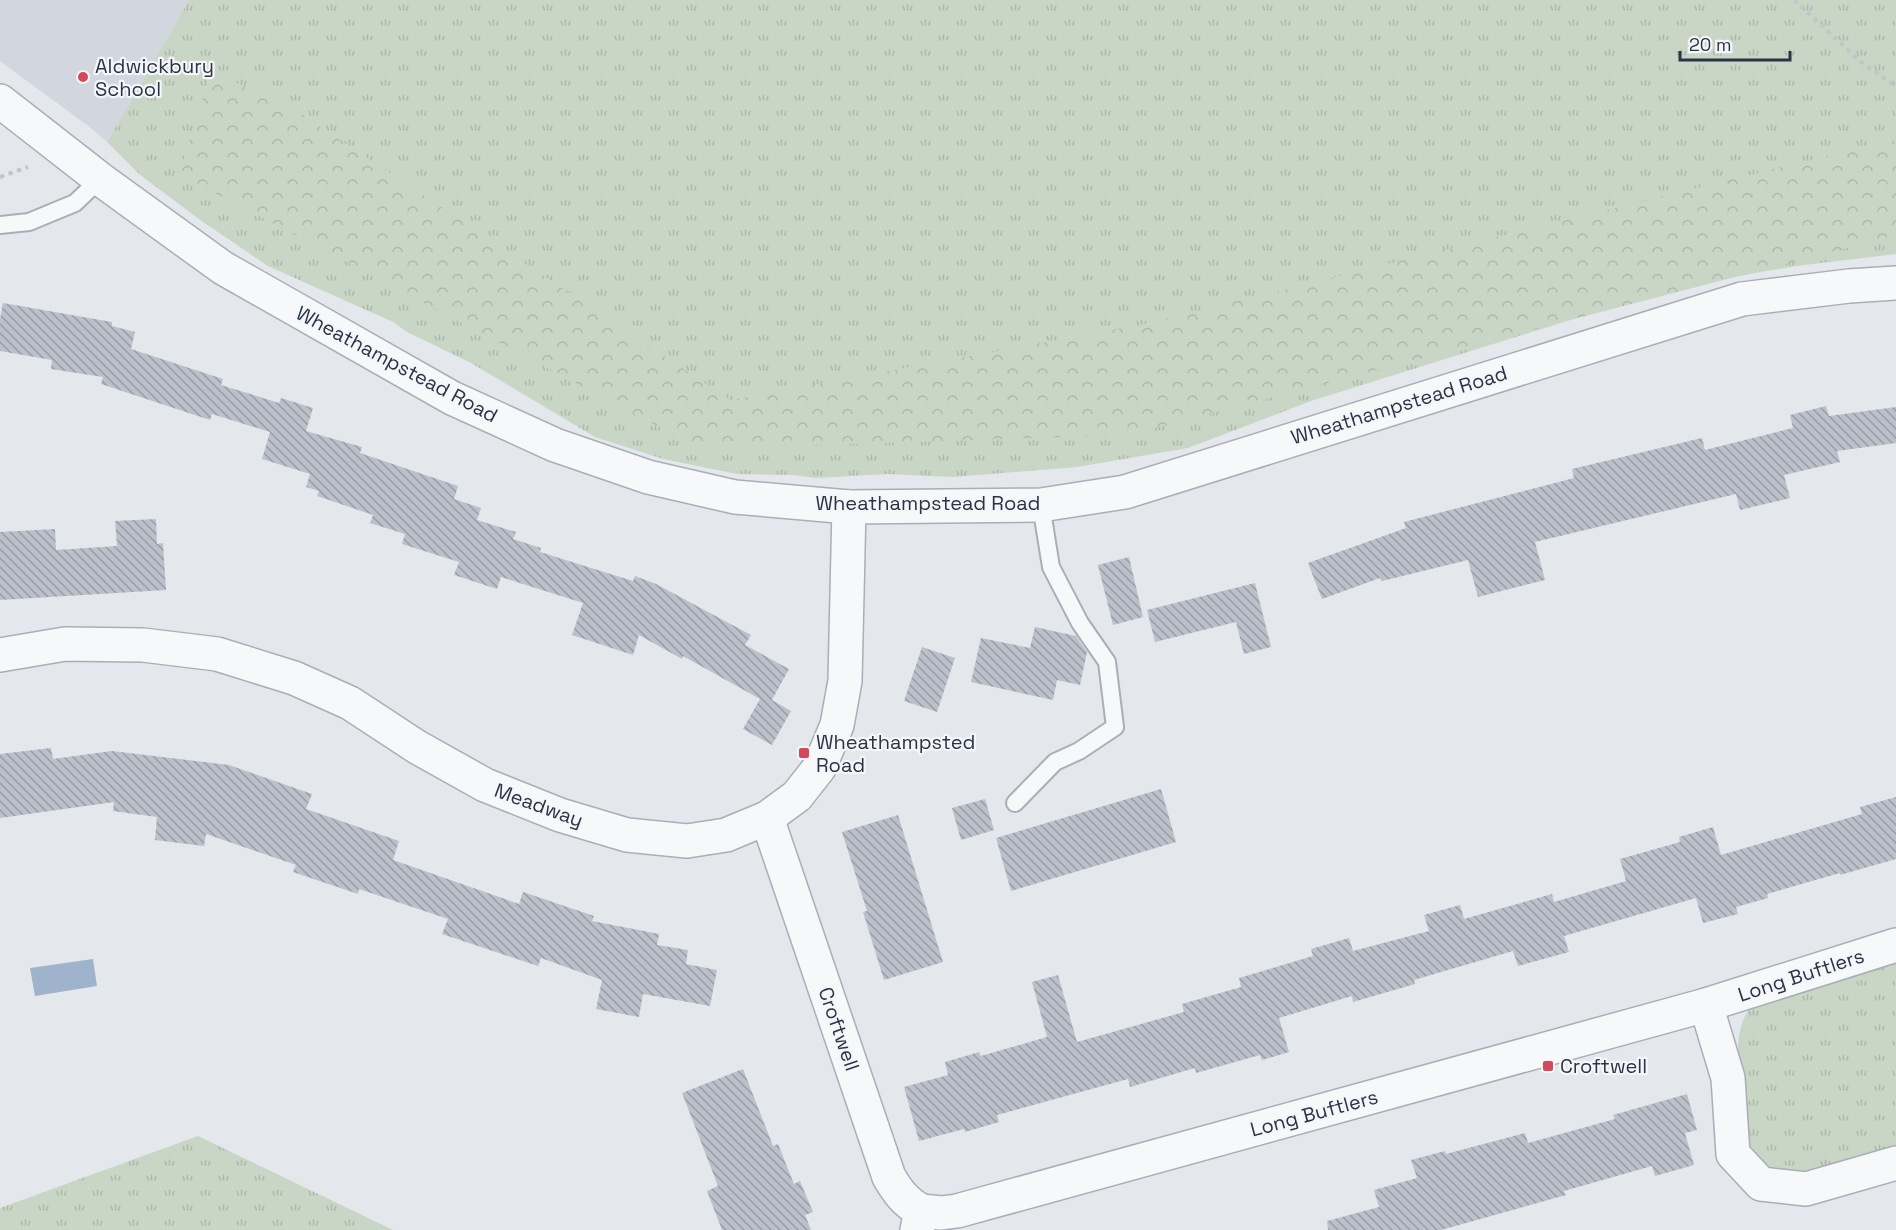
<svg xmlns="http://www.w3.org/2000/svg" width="1896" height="1230" viewBox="0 0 1896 1230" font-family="'Space Grotesk',sans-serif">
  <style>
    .built { fill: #d2d6de }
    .grass { fill: url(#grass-tufts) }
    .forest { fill: url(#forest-crowns) }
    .water { fill: #9fb4cc }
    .building { fill: url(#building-back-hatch) }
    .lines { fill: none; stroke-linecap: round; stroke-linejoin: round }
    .service-casing { stroke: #a9aeb7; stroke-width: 20 }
    .minor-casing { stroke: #a9aeb7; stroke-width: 36 }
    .tertiary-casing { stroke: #a9aeb7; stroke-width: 36 }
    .path { stroke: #c2c5cb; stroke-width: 4; stroke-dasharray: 4.5 4.5; stroke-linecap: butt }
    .service { stroke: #f7f8fa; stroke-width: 16 }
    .minor { stroke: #f7f8fa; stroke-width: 33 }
    .tertiary { stroke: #f7f8fa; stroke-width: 33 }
    .poi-dot { fill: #d1495b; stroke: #f4f6f9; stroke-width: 2 }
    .labels { text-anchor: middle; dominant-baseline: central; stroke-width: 4.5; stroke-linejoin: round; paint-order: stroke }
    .poi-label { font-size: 20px; fill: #2b3445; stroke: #f4f6f9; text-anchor: start }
    .street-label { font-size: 20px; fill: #2b3445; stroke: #f4f6f9 }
  </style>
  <defs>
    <pattern id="grass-tufts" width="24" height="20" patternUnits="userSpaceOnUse" patternTransform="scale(1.5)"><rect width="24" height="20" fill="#c9d6c5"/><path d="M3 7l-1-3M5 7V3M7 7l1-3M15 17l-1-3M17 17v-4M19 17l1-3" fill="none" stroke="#adb8ab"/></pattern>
    <pattern id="forest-crowns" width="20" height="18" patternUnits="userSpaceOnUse" patternTransform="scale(1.5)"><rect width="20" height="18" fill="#c9d6c5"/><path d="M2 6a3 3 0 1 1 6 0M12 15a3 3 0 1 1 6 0" fill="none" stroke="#adb8ab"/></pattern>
    <pattern id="building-back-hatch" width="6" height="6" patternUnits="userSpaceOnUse" patternTransform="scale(1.5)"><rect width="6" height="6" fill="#bbc0ca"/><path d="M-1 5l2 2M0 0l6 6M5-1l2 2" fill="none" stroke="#989da6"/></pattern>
  </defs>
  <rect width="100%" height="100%" fill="#e4e7ec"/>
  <path class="built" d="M0,0h189l-82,142 -16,-14 -91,-67z"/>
  <g class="grass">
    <path d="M189,0h1707v254l-100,12 -120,21 -365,114 -123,47 -111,19 -124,10 -65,-3 -72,4 -22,-3 -57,-1 -74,-15 -68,-22 -124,-74 -64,-31 -14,-10 -125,-56 -65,-44 -64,-48 -32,-32z"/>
    <path d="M1896,960v186c-26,8 -90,32 -115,27 -17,-4 -32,-21 -37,-38 -3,-13 -2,-31 -3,-45 -2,-31 -9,-57 10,-84z"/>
    <path d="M198,1136l195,94h-393v-22z"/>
  </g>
  <path class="forest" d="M211,72l77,33 442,295 414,-76 723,-178 29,-3v92l-768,200 -427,14 -522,-275z"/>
  <path class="water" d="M93,959l4,27 -62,10 -5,-28z"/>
  <g class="building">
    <path d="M3,303l109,19v4l23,6 -4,17 92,30 -2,6 58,18 2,-5 32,10 -7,23 56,16 -2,6 98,33 -4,13 27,9 -4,12 39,12 -3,7 28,9 -1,4 93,29 2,-5 21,8 95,51 -6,10 44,24 -17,31 19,11 -19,34 -29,-16 17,-30 -77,-43 -1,3 -43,-24 -6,20 -61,-20 11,-32 -82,-26 -4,12 -43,-14 5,-13 -57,-18 3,-10 -35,-11 3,-8 -56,-19 2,-5 -13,-4 4,-13 -48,-15 8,-27 -58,-18 -2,6 -109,-36 2,-7 -52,-8 1,-9 -52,-9v-32z"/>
    <path d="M1826,406l3,10 67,-9v36l-59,8 3,11 -56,13 6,23 -50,12 -4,-16 -201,48 10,38 -67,17 -10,-37 -86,21 -2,-3 -58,21 -14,-36 98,-35 -2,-6 170,-44 -2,-9 130,-31 3,12 88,-22 -3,-13z"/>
    <path d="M156,519l1,25 6,-1 3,47 -166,10v-68l55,-3 1,21 61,-4 -2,-25z"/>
    <path d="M1129,557l14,60 -30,8 -15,-60z"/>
    <path d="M1255,583l16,64 -27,7 -8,-32 -81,20 -8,-32z"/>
    <path d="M1035,627l41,9 11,16 -7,33 -23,-5 -4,20 -82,-18 10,-44 49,10z"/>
    <path d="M922,647l33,11 -18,54 -33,-11z"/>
    <path d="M51,748l2,11 59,-8 117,14 83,29 -6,15 93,32 -6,19 126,44 4,-12 71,24 -2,5 67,13 -2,11 31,5 -2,14 31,6 -7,36 -67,-12 -4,23 -43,-8 6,-29 -61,-22 -3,8 -96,-32 6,-15 -89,-30 -1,5 -65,-22 3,-7 -90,-31 -2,12 -49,-6 2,-23 -44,-6 1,-9 -114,16v-64z"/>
    <path d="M1161,789l15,53 -165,49 -15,-53z"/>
    <path d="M1896,797v62l-56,16v-2l-73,21 1,4 -32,9 2,7 -35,9 -7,-25 -132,38 5,16 -51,14 -5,-15 -99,29 1,4 -62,18 -1,-6 -73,22 10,34 -27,8 -2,-5 -64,18 -1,-5 -65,19 -2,-8 -131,36 2,7 -34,10 -1,-3 -45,12 -15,-54 44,-12 -3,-13 34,-10 2,4 66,-19 -15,-55 26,-7 19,67 107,-30 -2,-8 59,-17 -2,-9 74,-22 -2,-7 38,-11 4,13 76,-20 -5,-16 36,-10 4,14 88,-25 2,8 72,-21 -6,-22 60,-17 -1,-5 34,-10 8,28 141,-41 -2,-7z"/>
    <path d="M985,799l9,31 -33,10 -9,-32z"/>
    <path d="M898,815l45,147 -59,18 -21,-68 4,-1 -25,-79z"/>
    <path d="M743,1069l30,77 5,-2 16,40 6,-3 13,31 -8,3 6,15h-89l-15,-39 11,-5 -36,-93z"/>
    <path d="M1687,1094l10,36 -12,3 9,32 -39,11 -3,-10 -88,25 2,4 -125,35h-113l-1,-9 52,-14 -5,-17 43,-12 -6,-18 34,-9 1,3 79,-21 3,10 87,-24 -2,-4z"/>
  </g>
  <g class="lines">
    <defs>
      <g id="service">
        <path d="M0,225l29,-3 46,-19 25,-24"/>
        <path d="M1015,803l40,-41 24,-11 36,-24 -8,-65 -27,-39 -29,-56 -10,-62"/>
      </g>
      <g id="minor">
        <path d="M0,655l65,-11 78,1 74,9 77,24 56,25 67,44 68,38 75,30 67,20 60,6 39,-6 41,-17 30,-22 22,-28 18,-43 8,-44 4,-174"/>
        <path d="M767,818l122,359c9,15 16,25 32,34l-4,19"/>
        <path d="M1706,1005l22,73 5,76 28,30 45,5 90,-26"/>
        <path d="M921,1211l20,2 16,-2 749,-206 190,-60"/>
      </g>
      <path id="tertiary" d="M0,101l100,78 123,89 229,130 103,47 93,32 87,20 114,10 192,-2 84,-13 617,-193 107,-13 47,-3"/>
    </defs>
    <use href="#service" class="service-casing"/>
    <use href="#minor" class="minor-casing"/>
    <use href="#tertiary" class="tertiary-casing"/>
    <g class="path">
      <path d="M1794,0l67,62 35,25"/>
      <path d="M0,177l28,-10"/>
    </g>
    <use href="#service" class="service"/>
    <use href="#minor" class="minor"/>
    <use href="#tertiary" class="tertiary"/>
  </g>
  <g class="poi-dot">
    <circle cx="83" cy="77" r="6"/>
    <rect x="798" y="747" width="12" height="12" rx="3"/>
    <rect x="1542" y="1060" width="12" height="12" rx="3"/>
  </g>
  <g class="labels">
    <g class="poi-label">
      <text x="95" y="66">Aldwickbury<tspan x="95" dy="23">School</tspan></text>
      <text x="816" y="742">Wheathampsted<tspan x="816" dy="23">Road</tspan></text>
      <text x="1560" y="1066">Croftwell</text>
    </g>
    <g class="street-label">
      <text transform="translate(397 364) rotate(28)">Wheathampstead Road</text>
      <text transform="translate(1399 405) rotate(-17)">Wheathampstead Road</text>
      <text x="928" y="503">Wheathampstead Road</text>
      <text transform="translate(539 805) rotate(20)">Meadway</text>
      <text transform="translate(1801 975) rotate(-18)">Long Buftlers</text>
      <text transform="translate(839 1029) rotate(71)">Croftwell</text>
      <text transform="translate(1314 1113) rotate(-15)">Long Buftlers</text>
    </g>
  </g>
  <path d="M1680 51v9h110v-9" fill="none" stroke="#2b3445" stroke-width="3"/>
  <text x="1689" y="51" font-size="18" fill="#2b3445" stroke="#f4f6f9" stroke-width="4.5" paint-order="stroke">20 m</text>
</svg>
